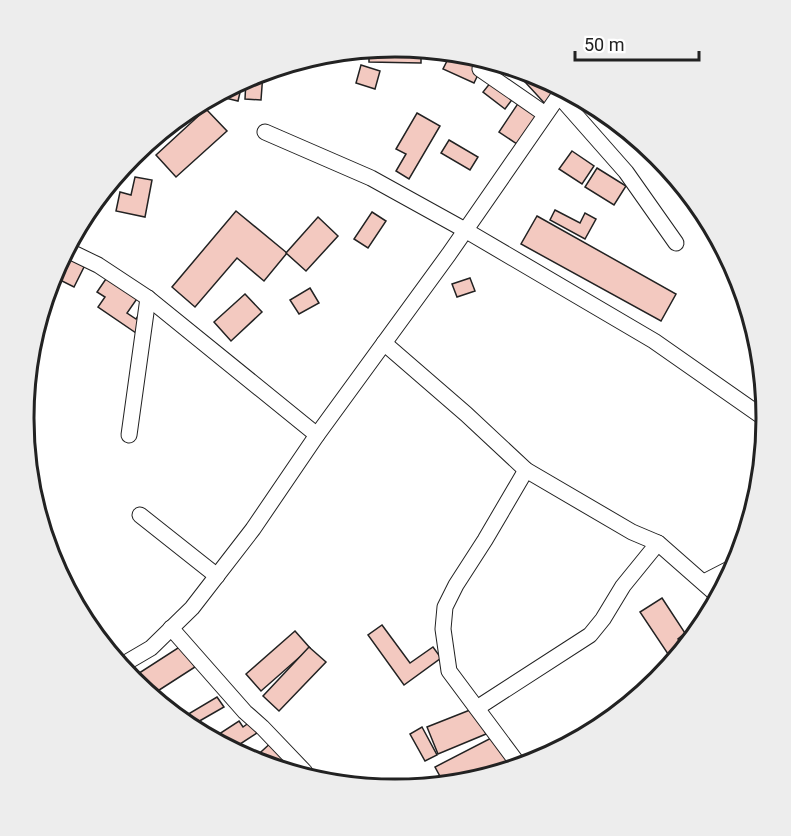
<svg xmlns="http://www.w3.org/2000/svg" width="791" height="836" viewBox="0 0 791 836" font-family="Roboto,sans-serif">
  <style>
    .building { fill: #f3c9c0; stroke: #222; stroke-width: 1.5 }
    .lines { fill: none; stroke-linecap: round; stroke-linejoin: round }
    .street-casing { stroke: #222; stroke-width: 17 }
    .street { stroke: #fff; stroke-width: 15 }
    .rim { fill: none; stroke: #222; stroke-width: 3 }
  </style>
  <rect width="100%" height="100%" fill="#fff"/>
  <g class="building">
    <path d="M396,47l25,5v11l-52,-1v-10z"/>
    <path d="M449,57l34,7 -9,19 -31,-14z"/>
    <path d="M361,65l19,6 -5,18 -19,-6z"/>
    <path d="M514,70l24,5 12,8 11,12 -13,12z"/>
    <path d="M263,73l-2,27 -16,-1 1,-19 8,-5z"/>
    <path d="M495,77l22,16 -12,16 -22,-17z"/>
    <path d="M240,84h2l-4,17 -17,-4z"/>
    <path d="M523,96l21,14 -24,36 -21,-14z"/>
    <path d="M206,109l21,22 -51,46 -20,-22z"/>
    <path d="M417,113l23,13 -31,53 -13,-8 10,-17 -10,-5z"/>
    <path d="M449,140l29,17 -8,13 -29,-17z"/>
    <path d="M572,151l22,15 -12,18 -23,-15z"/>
    <path d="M597,168l29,18 -12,19 -29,-18z"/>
    <path d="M135,177l17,3 -7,37 -29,-6 4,-19 11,3z"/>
    <path d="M555,210l25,13 5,-10 11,6 -11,20 -35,-19z"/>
    <path d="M236,211l51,42 -23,28 -27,-23 -42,49 -23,-20z"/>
    <path d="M372,212l14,9 -18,27 -14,-9z"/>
    <path d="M537,216l139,78 -15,27 -140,-77z"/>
    <path d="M318,217l20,19 -32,35 -20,-18z"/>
    <path d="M70,250l18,9 -14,28 -22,-11z"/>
    <path d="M110,273l31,20 -14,20 9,6 12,-18 9,7 -18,27 -41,-28 7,-10 -8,-5z"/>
    <path d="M470,278l5,13 -18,6 -5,-13z"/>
    <path d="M310,288l9,15 -20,11 -9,-14z"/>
    <path d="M245,294l17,18 -31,29 -17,-19z"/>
    <path d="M662,598l23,35 -7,6 4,6 -10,15 -32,-48z"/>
    <path d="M382,625l28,38 23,-16 8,11 -37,27 -36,-50z"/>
    <path d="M295,631l15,17 -49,43 -15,-17z"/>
    <path d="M181,646l14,21 -42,27 -15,-10 -5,-7z"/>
    <path d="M309,647l17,15 -47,49 -16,-15z"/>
    <path d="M217,697l7,10 -28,16 -11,-7z"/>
    <path d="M475,708l11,26 -48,20 -11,-27z"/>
    <path d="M239,721l4,6 7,-5 7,11 -17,11 6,10 -2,1 -28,-19z"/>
    <path d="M422,727l15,28 -12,6 -15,-27z"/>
    <path d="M497,735l16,30 -71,15 -7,-13z"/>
    <path d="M274,740l24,30 -46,-10z"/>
  </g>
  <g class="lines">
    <defs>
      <g id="street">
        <path d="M480,69l65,45"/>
        <path d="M559,96l67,76 50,71"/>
        <path d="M265,132l106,46 94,52 189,111 113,79"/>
        <path d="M69,251l29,14 50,33 169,137"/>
        <path d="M384,343l82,71 60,56 106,62 26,11 58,51"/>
        <path d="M129,435l19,-137"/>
        <path d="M140,515l77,61"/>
        <path d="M704,582l31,-16"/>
        <path d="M171,628l74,84 17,15 43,45"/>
        <path d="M122,665l29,-17 41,-40 61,-79 64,-94 132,-181 113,-163"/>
        <path d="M477,708l113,-73 13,-16 20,-33 35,-43"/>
        <path d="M519,765l-70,-94 -6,-42 2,-22 11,-22 29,-45 41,-70"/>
      </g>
    </defs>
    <use href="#street" class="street-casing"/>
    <use href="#street" class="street"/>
  </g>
  <path d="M0 0H791V836H0ZM34 418a361 361 0 1 1 722 0a361 361 0 1 1-722 0Z" fill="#ededed" fill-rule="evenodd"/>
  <path class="rim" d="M34 418a361 361 0 1 1 722 0a361 361 0 1 1-722 0Z"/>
  <path d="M575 51v9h124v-9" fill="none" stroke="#222222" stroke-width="3"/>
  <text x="584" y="51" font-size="18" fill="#222222" stroke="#ffffff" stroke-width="4.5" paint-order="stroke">50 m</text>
</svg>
